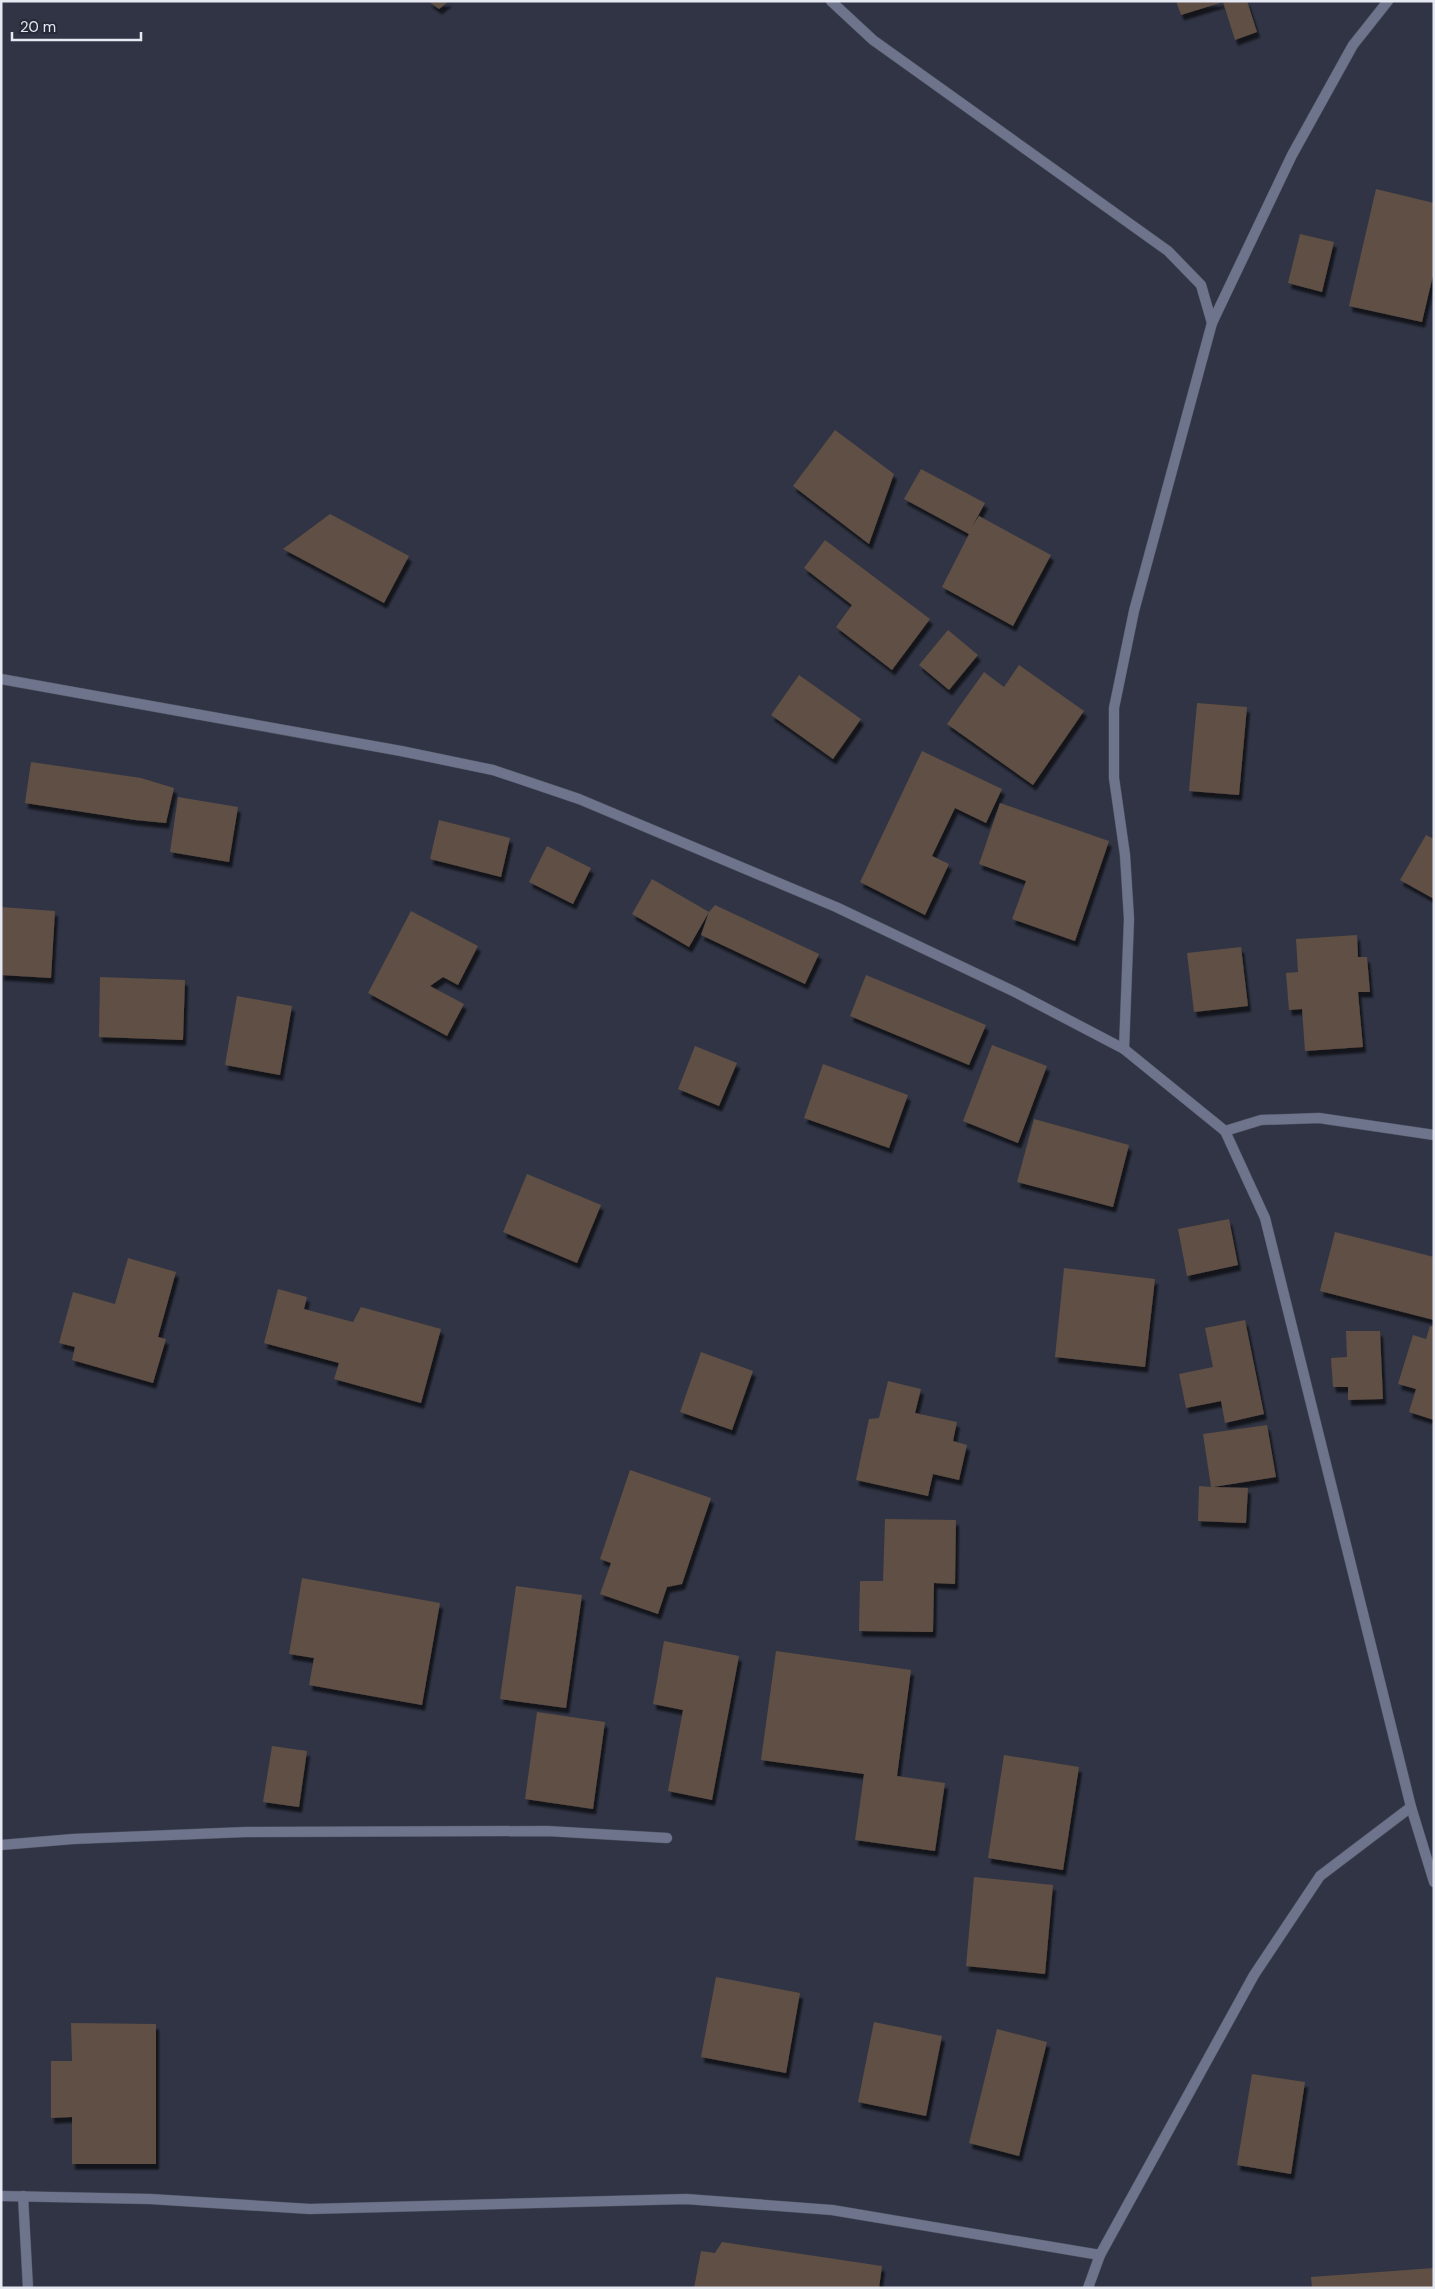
<svg xmlns="http://www.w3.org/2000/svg" width="1435" height="2289" viewBox="0 0 1435 2289" font-family="'DM Sans',sans-serif">
  <style>
    .building { fill: #5f4f44; filter: url(#shadow) }
    .lines { fill: none; stroke-linecap: round; stroke-linejoin: round }
    .minor-casing { stroke: #4d5160; stroke-width: 11 }
    .tertiary-casing { stroke: #4d5160; stroke-width: 11 }
    .minor { stroke: #6e748c; stroke-width: 10 }
    .tertiary { stroke: #6e748c; stroke-width: 10 }
  </style>
  <defs>
    <filter id="shadow"><feDropShadow dx="3" dy="5.5" stdDeviation="1" flood-color="#0009"/></filter>
  </defs>
  <rect width="100%" height="100%" fill="#303444"/>
  <g class="building">
    <path d="M428,1h21l-10,8z"/>
    <path d="M1176,1h71l10,31 -22,8 -12,-38 -42,13z"/>
    <path d="M1376,189l58,14v68l-12,51 -73,-16z"/>
    <path d="M1300,234l34,8 -12,50 -34,-9z"/>
    <path d="M835,430l59,44 -25,70 -76,-58z"/>
    <path d="M921,469l64,34 -13,24 7,-11 72,39 -38,71 -71,-39 27,-53 -65,-35z"/>
    <path d="M330,514l79,42 -25,47 -101,-54z"/>
    <path d="M825,540l105,79 -38,51 -56,-43 16,-22 -48,-37z"/>
    <path d="M948,630l30,25 -29,35 -30,-25z"/>
    <path d="M1019,665l65,46 -51,74 -86,-61 37,-52 20,15z"/>
    <path d="M799,675l62,44 -28,40 -62,-44z"/>
    <path d="M1197,703l50,4 -8,88 -50,-4z"/>
    <path d="M922,751l80,38 -16,34 -31,-15 -23,48 17,8 -24,51 -65,-33z"/>
    <path d="M31,762l110,16 33,10 -8,35 -31,-3 -110,-17z"/>
    <path d="M178,797l60,10 -9,55 -59,-10z"/>
    <path d="M1000,803l109,38 -34,100 -63,-22 14,-38 -47,-17z"/>
    <path d="M439,820l71,18 -9,39 -71,-18z"/>
    <path d="M1426,835l8,4v60l-34,-19z"/>
    <path d="M547,846l44,22 -18,36 -44,-22z"/>
    <path d="M652,879l57,33 6,-7 104,49 -14,30 -104,-49 8,-23 -20,35 -57,-33z"/>
    <path d="M1,907l54,4 -4,67 -50,-3z"/>
    <path d="M411,911l67,35 -20,39 -15,-8 -13,9 34,18 -17,32 -79,-43z"/>
    <path d="M1357,935l1,22h9l3,35h-12l5,55 -58,4 -3,-42 -13,1 -3,-37 12,-1 -2,-33z"/>
    <path d="M1241,947l7,59 -54,6 -7,-59z"/>
    <path d="M866,975l120,50 -17,40 -119,-49z"/>
    <path d="M100,977l85,3 -2,60 -84,-3z"/>
    <path d="M237,996l55,10 -12,69 -55,-10z"/>
    <path d="M992,1045l55,21 -29,77 -55,-22z"/>
    <path d="M695,1046l42,17 -18,43 -41,-17z"/>
    <path d="M823,1064l85,31 -19,53 -85,-30z"/>
    <path d="M1034,1119l95,26 -16,62 -96,-25z"/>
    <path d="M527,1174l74,31 -24,58 -74,-31z"/>
    <path d="M1229,1219l9,46 -51,11 -9,-47z"/>
    <path d="M1335,1232l99,25v63l-114,-29z"/>
    <path d="M128,1258l48,14 -18,65 8,2 -13,44 -81,-23 3,-13 -16,-4 14,-51 42,12z"/>
    <path d="M1064,1268l91,11 -10,88 -90,-10z"/>
    <path d="M278,1289l29,8 -3,12 49,13 8,-15 80,22 -20,74 -87,-24 5,-16 -75,-20z"/>
    <path d="M1245,1320l19,94 -39,9 -4,-22 -35,7 -7,-34 34,-7 -8,-39z"/>
    <path d="M1430,1326l4,1v93l-25,-8 7,-23 -18,-5 15,-49 13,4z"/>
    <path d="M1346,1331h34l3,68 -35,1v-13h-15l-2,-29 16,-1z"/>
    <path d="M701,1352l52,19 -21,59 -52,-18z"/>
    <path d="M888,1381l33,8 -6,24 42,9 -4,19 14,4 -8,35 -26,-6 -5,22 -72,-16 13,-61 10,-1z"/>
    <path d="M1267,1425l9,52 -63,10 35,1 -2,35 -48,-2 1,-35 12,1 -8,-53z"/>
    <path d="M630,1470l81,28 -29,86 -15,3 -9,27 -58,-20 11,-31 -11,-4z"/>
    <path d="M885,1519l71,1 -1,64 -21,-1 -1,49 -74,-1 1,-50h23z"/>
    <path d="M302,1578l138,25 -18,102 -113,-20 5,-27 -25,-4z"/>
    <path d="M516,1586l66,9 -16,113 -66,-9z"/>
    <path d="M664,1641l75,15 -27,144 -44,-9 15,-81 -30,-6z"/>
    <path d="M776,1651l135,19 -14,106 48,7 -10,68 -80,-11 9,-66 -103,-14z"/>
    <path d="M537,1712l68,10 -12,87 -68,-10z"/>
    <path d="M272,1746l35,5 -8,56 -36,-5z"/>
    <path d="M1004,1755l75,12 -16,103 -75,-12z"/>
    <path d="M974,1877l79,8 -8,89 -79,-8z"/>
    <path d="M716,1977l84,16 -14,80 -85,-16z"/>
    <path d="M874,2022l68,14 -16,80 -68,-14z"/>
    <path d="M71,2023l85,1v140h-84v-47l-21,1v-57h21z"/>
    <path d="M997,2029l50,13 -28,114 -50,-13z"/>
    <path d="M1252,2074l53,8 -14,92 -54,-9z"/>
    <path d="M722,2242l160,24 -3,22h-185l7,-37 14,2z"/>
    <path d="M1434,2268v20h-122l-1,-11z"/>
  </g>
  <g class="lines">
    <defs>
      <g id="minor">
        <path d="M831,1l42,39 295,211 33,34 11,38"/>
        <path d="M1124,1049l5,-130 -4,-64 -11,-77v-70l20,-97 78,-288 80,-168 61,-110 35,-44"/>
        <path d="M1225,1131l36,-11 58,-2 115,17"/>
        <path d="M1,1845l72,-6 173,-7 301,-1 120,7"/>
        <path d="M1,2196l149,3 160,10 376,-10 146,11 268,45"/>
        <path d="M23,2196l5,92"/>
        <path d="M1088,2288l12,-33 154,-280 66,-99 91,-69"/>
      </g>
      <path id="tertiary" d="M1,679l400,72 92,19 86,29 257,108 179,85 109,57 101,82 40,87 146,589 23,75"/>
    </defs>
    <use href="#minor" class="minor-casing"/>
    <use href="#tertiary" class="tertiary-casing"/>
    <use href="#minor" class="minor"/>
    <use href="#tertiary" class="tertiary"/>
  </g>
  <rect width="1435" height="2289" fill="none" stroke="#e6e8f2" stroke-width="5"/>
  <path d="M12 32v8h129v-8" fill="none" stroke="#e6e8f2" stroke-width="2.5"/>
  <text x="20" y="32" font-size="15" fill="#e6e8f2" stroke="#262a39" stroke-width="4" paint-order="stroke">20 m</text>
</svg>
